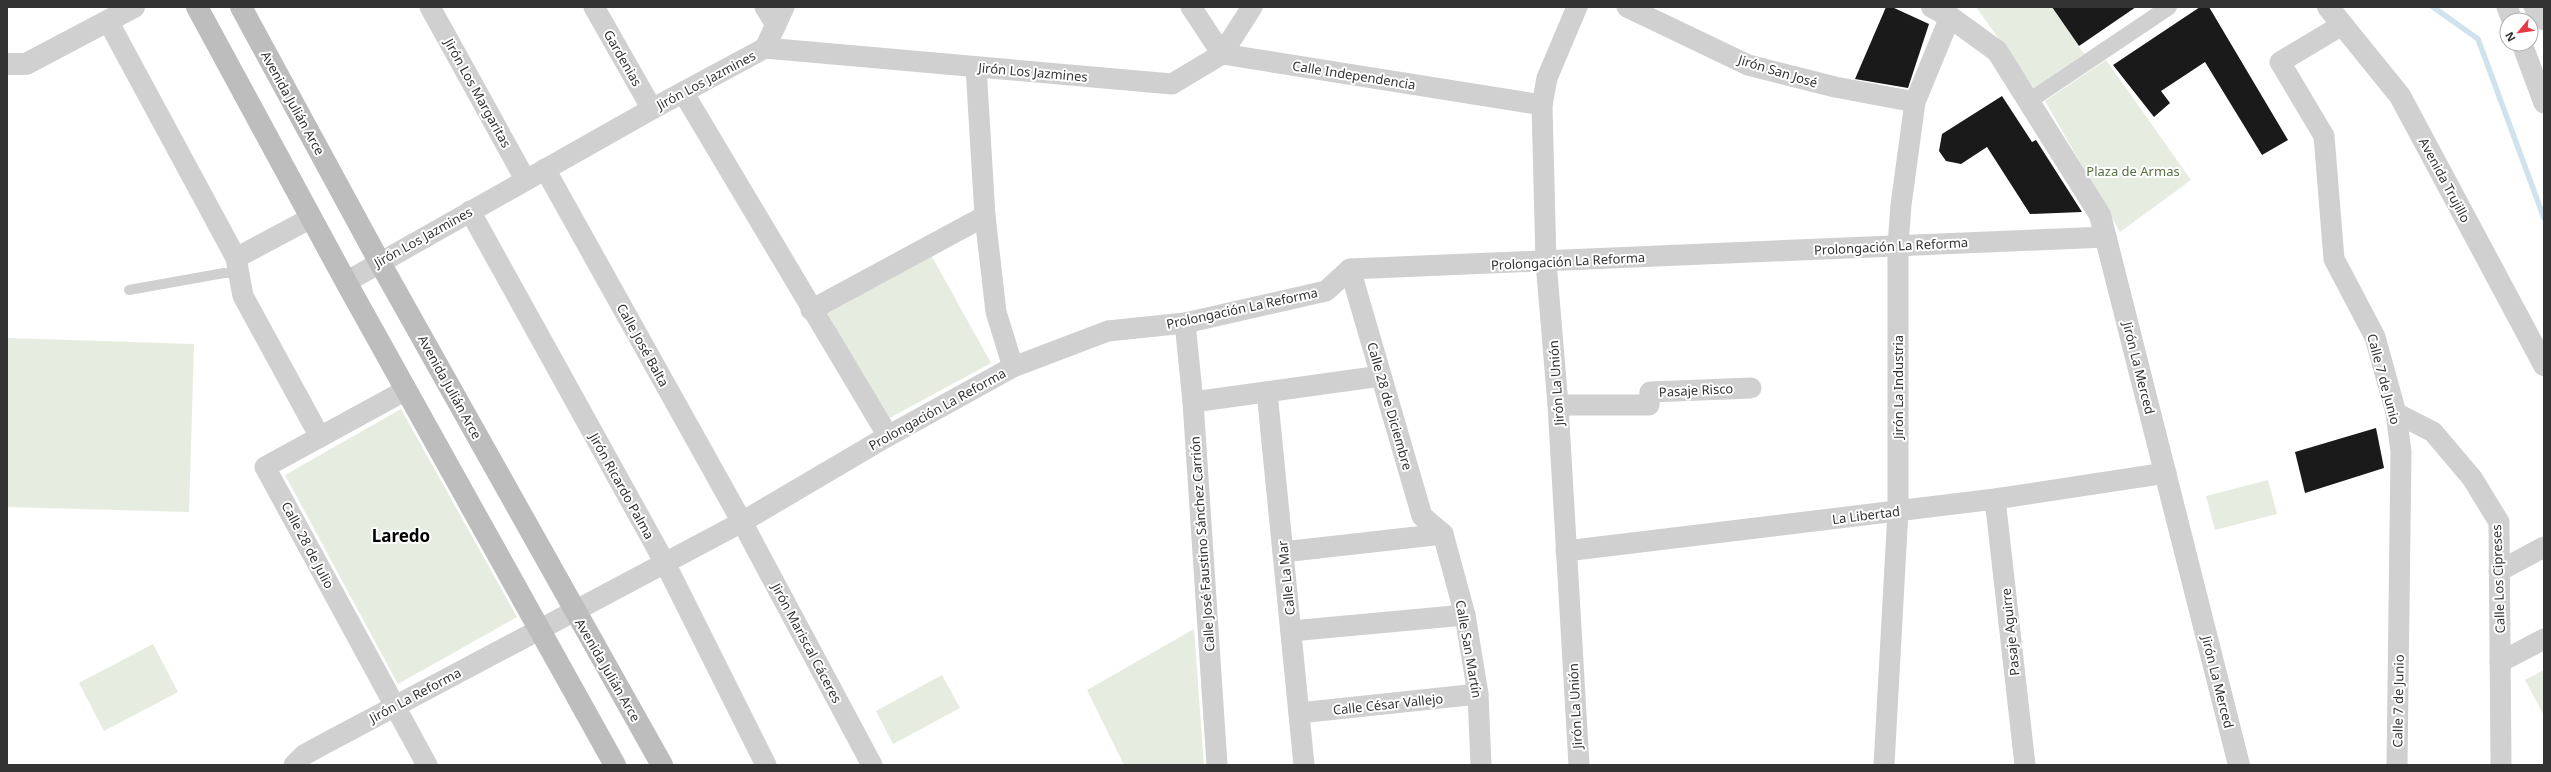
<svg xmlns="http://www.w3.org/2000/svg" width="2551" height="772" viewBox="0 0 2551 772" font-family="'Noto Sans',sans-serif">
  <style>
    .green { fill: #e6ecdf }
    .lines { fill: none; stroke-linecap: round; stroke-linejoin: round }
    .stream { stroke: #cfe2ee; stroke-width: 5.5 }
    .building { fill: #1a1a1a }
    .service { stroke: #d0d0d0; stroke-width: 10 }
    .pedestrian { stroke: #d0d0d0; stroke-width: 16 }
    .minor { stroke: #d0d0d0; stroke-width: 21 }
    .tertiary { stroke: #d0d0d0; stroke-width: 22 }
    .secondary { stroke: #bdbdbd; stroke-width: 22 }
    .labels { text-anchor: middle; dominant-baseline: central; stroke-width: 4; stroke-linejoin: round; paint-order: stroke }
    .street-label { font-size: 13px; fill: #333; stroke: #fff }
    .park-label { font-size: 13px; fill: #56703f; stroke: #fff }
    .district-label { font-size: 17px; font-weight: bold; fill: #000; stroke: #fff }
  </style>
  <rect width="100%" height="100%" fill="#fff"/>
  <g class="green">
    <path d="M1976,7h76l32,47 -50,34z"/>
    <path d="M2106,60l85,120 -71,52 -75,-131z"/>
    <path d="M931,255l60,108 -105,57 -59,-108z"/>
    <path d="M7,338l187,6 -5,168 -182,-5z"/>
    <path d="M401,409l116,208 -119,67 -113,-209z"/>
    <path d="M2268,480l9,34 -62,16 -9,-34z"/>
    <path d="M1194,629l10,136h-80l-37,-75z"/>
    <path d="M153,644l25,48 -74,39 -25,-48z"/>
    <path d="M2544,670v43l-1,1 -18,-34z"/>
    <path d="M942,675l18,33 -67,36 -17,-33z"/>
  </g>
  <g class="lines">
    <path class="stream" d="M2433,7l45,32 66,179"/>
  </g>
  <g class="building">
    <path d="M1886,7h6l37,17 -21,64 -53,-9z"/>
    <path d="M2052,7h84l-57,39z"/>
    <path d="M2200,7h9l79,133 -26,15 -57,-93 -44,29 9,12 -16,14 -41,-52z"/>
    <path d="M2002,96l30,46 4,-2 46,72 -52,2 -43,-67 -26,17 -15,-3 -7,-10 3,-17z"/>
    <path d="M2376,428l8,40 -79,25 -10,-41z"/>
  </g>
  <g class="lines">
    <path class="service" d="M129,290l95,-17h15"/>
    <path class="pedestrian" d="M2029,101l140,-94"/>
    <g class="minor">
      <path d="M430,7l95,172"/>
      <path d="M594,7l58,102"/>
      <path d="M765,7l11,18"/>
      <path d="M1191,7l31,47 320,51"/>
      <path d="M1577,7l-30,71 -5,27 4,157 12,143 21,360"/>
      <path d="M1627,7l121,58 87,22 80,15"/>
      <path d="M2507,7l5,13"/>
      <path d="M2534,7l10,13"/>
      <path d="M108,21l128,237 7,38 77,141"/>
      <path d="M2342,25l-62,37 44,74 10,123 41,78 21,76 5,39 -4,313"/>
      <path d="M2522,44l22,59"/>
      <path d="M765,48l19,-41"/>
      <path d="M976,67l9,149 11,96 17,55"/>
      <path d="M683,92l205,344"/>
      <path d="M545,169l197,353 130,243"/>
      <path d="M470,211l195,352 101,202"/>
      <path d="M236,258l75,-40"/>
      <path d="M1350,269l72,247 21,18"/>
      <path d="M346,282l306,-173 113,-61 407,36 50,-30 30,-47"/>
      <path d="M811,310l174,-94"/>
      <path d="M1185,323l8,79 24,363"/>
      <path d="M406,390l-141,77 162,298"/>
      <path d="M1267,392l37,373"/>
      <path d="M1193,402l188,-26"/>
      <path d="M1558,405h91l1,-13 101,-4"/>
      <path d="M2396,413l37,19 39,46 27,44 2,243"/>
      <path d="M1995,499l30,266"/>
      <path d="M1443,534l22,81 13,79 3,71"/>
      <path d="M1566,551l429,-52 171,-26"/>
      <path d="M1283,552l160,-18"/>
      <path d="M2499,571l45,-24"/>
      <path d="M1291,631l174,-16"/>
      <path d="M2500,662l44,-23"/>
      <path d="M1299,713l179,-19"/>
      <path d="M294,765l10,-10 20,-11 418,-222 146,-86 125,-69 95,-36 77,-8 141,-32 24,-22 756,-32"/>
      <path d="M1884,765l14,-254v-266l3,-40 14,-103 35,-85"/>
    </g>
    <g class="tertiary">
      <path d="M1932,7l18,10 47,34 103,164 139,550"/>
      <path d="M2328,7l72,89 144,269"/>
      <path d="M7,64h19l108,-57"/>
    </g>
    <g class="secondary">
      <path d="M197,7l149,275 269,483"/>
      <path d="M241,7l138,254 283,504"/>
    </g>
  </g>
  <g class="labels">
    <g class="street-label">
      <text transform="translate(623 58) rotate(60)">Gardenias</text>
      <text transform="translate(1778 71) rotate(17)">Jirón San José</text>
      <text transform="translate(1033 72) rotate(5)">Jirón Los Jazmines</text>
      <text transform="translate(1354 75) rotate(9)">Calle Independencia</text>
      <text transform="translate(706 80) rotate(-28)">Jirón Los Jazmines</text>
      <text transform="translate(478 93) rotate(61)">Jirón Los Margaritas</text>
      <text transform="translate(293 103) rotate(61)">Avenida Julián Arce</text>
      <text transform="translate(2445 180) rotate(62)">Avenida Trujillo</text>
      <text transform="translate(423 237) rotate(-29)">Jirón Los Jazmines</text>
      <text transform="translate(1891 246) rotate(-3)">Prolongación La Reforma</text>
      <text transform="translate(1568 261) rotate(-3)">Prolongación La Reforma</text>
      <text transform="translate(1242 308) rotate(-12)">Prolongación La Reforma</text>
      <text transform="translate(643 345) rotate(61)">Calle José Balta</text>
      <text transform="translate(2139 368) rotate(76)">Jirón La Merced</text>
      <text transform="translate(2384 379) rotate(75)">Calle 7 de Junio</text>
      <text transform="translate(1556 383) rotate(-94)">Jirón La Unión</text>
      <text transform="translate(450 387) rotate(61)">Avenida Julián Arce</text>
      <text transform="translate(1898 387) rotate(-90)">Jirón La Industria</text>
      <text transform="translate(1696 390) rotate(-3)">Pasaje Risco</text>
      <text transform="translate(1390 406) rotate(74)">Calle 28 de Diciembre</text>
      <text transform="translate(937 409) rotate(-29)">Prolongación La Reforma</text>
      <text transform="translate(622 486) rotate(61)">Jirón Ricardo Palma</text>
      <text transform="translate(1866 515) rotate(-7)">La Libertad</text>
      <text transform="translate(1202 544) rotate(-94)">Calle José Faustino Sánchez Carrión</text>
      <text transform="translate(308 545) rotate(62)">Calle 28 de Julio</text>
      <text transform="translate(1286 578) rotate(-96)">Calle La Mar</text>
      <text transform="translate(2498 579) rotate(-92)">Calle Los Cipreses</text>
      <text transform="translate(2010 632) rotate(-96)">Pasaje Aguirre</text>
      <text transform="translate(807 643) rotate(62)">Jirón Mariscal Cáceres</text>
      <text transform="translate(1469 649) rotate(80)">Calle San Martín</text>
      <text transform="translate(608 670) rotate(60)">Avenida Julián Arce</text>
      <text transform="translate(2218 682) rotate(76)">Jirón La Merced</text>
      <text transform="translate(415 695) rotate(-28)">Jirón La Reforma</text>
      <text transform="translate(2398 701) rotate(-89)">Calle 7 de Junio</text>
      <text transform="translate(1388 704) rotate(-6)">Calle César Vallejo</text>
      <text transform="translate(1575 706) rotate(-93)">Jirón La Unión</text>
    </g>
    <g class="park-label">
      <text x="2133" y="171">Plaza de Armas</text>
    </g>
    <g class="district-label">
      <text x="401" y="535">Laredo</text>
    </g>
  </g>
  <rect width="2551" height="772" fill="none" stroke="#333333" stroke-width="16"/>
  <g transform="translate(2519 32) rotate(241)"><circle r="19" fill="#ffffff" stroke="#adadad"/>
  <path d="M0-3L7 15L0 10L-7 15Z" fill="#e63946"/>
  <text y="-6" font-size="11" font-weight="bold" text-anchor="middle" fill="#333333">N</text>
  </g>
</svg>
